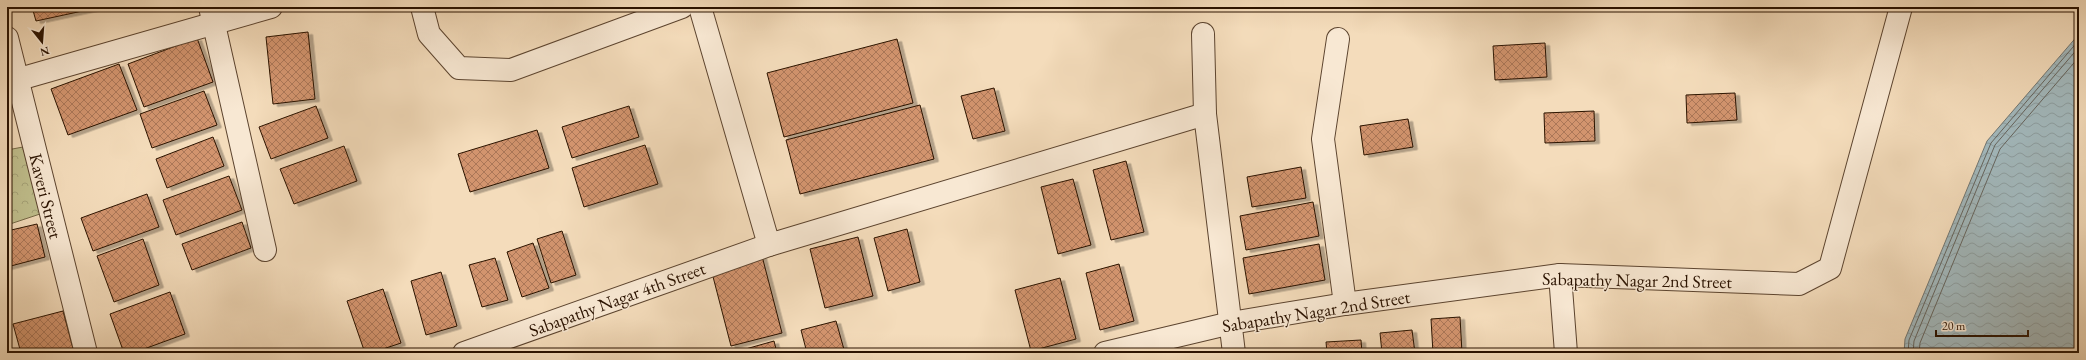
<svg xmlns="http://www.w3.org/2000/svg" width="2086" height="360" viewBox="0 0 2086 360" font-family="'EB Garamond',serif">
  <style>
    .park { fill: url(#park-crowns); stroke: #756846 }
    .water { fill: url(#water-waves); stroke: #727671 }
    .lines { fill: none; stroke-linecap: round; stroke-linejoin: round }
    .shore { stroke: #66655e; stroke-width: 1 }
    .building { fill: url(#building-cross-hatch); stroke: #2a1200; filter: url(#shadow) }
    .street-casing { stroke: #5c442f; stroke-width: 24 }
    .street { stroke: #f8e8d3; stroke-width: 22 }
    .labels { text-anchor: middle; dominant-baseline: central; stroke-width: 3; stroke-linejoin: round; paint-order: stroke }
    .street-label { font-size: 18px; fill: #2a1200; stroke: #f8e8d3 }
  </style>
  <defs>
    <pattern id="park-crowns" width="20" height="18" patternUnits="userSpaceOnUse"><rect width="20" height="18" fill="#c0bf8d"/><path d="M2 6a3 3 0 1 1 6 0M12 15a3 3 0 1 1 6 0" fill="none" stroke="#a5a378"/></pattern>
    <pattern id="water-waves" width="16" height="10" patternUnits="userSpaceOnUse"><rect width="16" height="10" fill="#a2b8bc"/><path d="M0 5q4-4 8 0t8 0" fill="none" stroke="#8c9da0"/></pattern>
    <pattern id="building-cross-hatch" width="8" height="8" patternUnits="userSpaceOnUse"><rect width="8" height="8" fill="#d2946e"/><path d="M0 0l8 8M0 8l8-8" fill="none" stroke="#ab7758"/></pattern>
    <filter id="shadow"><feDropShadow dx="4.5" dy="2.5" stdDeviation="0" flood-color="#0004"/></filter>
  </defs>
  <rect width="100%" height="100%" fill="#f4dcbb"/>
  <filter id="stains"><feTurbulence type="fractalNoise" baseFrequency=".005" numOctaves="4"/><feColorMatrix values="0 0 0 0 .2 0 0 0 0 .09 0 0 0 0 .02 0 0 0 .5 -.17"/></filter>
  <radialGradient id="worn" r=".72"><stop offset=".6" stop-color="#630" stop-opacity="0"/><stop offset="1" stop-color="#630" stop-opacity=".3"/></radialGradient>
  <path class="park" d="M23,147l17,67 -33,11v-75z"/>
  <path class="water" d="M2079,34v319h-175l1,-14 82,-198z"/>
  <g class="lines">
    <g class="shore">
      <path d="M1908,353l1,-13 82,-197 88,-103"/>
      <path d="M1913,353l1,-12 81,-196 84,-98"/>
      <path d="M1919,353l1,-10 80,-194 79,-92"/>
    </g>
  </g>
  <g class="building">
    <path d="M32,7h69l-65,14z"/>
    <path d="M308,32l7,67 -42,5 -7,-67z"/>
    <path d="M197,38l16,44 -69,25 -16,-43z"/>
    <path d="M897,39l16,64 -129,34 -17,-64z"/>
    <path d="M1545,43l2,34 -52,3 -2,-34z"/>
    <path d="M119,64l18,46 -69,25 -17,-46z"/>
    <path d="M994,88l11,43 -32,8 -12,-43z"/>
    <path d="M204,91l13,34 -65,23 -12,-34z"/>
    <path d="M1735,93l2,27 -50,3 -1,-28z"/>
    <path d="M920,105l14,54 -134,35 -14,-54z"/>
    <path d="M316,106l12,32 -57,21 -12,-32z"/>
    <path d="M629,106l10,31 -67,21 -10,-31z"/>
    <path d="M1594,111l1,30 -50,2 -1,-30z"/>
    <path d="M1408,119l5,28 -49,8 -4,-29z"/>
    <path d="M537,130l12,38 -79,24 -12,-38z"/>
    <path d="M213,137l11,29 -57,22 -11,-29z"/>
    <path d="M645,145l13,39 -74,23 -12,-39z"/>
    <path d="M344,146l13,35 -63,23 -14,-35z"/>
    <path d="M1126,161l18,71 -33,8 -18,-70z"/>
    <path d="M1301,167l5,31 -54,9 -5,-30z"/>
    <path d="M229,176l13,34 -66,25 -13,-35z"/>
    <path d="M1073,179l18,66 -33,9 -17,-67z"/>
    <path d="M147,194l12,33 -66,24 -12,-33z"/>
    <path d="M1313,202l6,34 -73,14 -6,-34z"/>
    <path d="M242,222l9,26 -59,22 -10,-26z"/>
    <path d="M37,224l8,33 -38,10v-36z"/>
    <path d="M907,229l13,53 -32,9 -14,-53z"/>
    <path d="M562,231l14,44 -25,8 -14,-44z"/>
    <path d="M858,237l15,59 -48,12 -15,-59z"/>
    <path d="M143,239l16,46 -45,17 -17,-46z"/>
    <path d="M533,243l16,45 -27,9 -15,-45z"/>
    <path d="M1319,244l6,36 -76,14 -6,-36z"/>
    <path d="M762,256l20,77 -51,13 -20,-77z"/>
    <path d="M495,258l13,42 -26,7 -13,-42z"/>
    <path d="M1119,264l15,57 -34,9 -14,-57z"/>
    <path d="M441,272l16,54 -31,9 -15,-54z"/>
    <path d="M1060,278l16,61 -45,12 -16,-61z"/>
    <path d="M383,289l18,54 -30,10h-6l-18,-52z"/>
    <path d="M170,292l15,42 -52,19h-9l-14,-39z"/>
    <path d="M63,311l11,41 -53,1 -8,-29z"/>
    <path d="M1460,317l2,36h-29l-2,-34z"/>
    <path d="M836,321l9,32h-38l-6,-23z"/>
    <path d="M1412,330l3,23h-33l-2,-20z"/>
    <path d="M1361,340l1,13h-35l-1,-11z"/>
    <path d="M774,341l3,12h-41l-1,-1z"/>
  </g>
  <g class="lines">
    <defs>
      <g id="street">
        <path d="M210,7l55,243"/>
        <path d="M422,7l7,27 30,34 52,2 171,-63"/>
        <path d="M700,7l69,238 436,-131"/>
        <path d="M1203,34l2,80 29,239"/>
        <path d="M7,38l79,315"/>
        <path d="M1338,39l-15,100 22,165"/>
        <path d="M16,80l255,-73"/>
        <path d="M1560,275l6,78"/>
        <path d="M464,353l305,-108"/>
        <path d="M1105,353l126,-30 114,-19 215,-29 239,9 31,-16 71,-261"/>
      </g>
    </defs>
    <use href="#street" class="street-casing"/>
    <use href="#street" class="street"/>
  </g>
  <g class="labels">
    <g class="street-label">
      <text transform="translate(46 196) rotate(76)">Kaveri Street</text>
      <text transform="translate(1637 280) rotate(1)">Sabapathy Nagar 2nd Street</text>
      <text transform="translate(617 299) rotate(-20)">Sabapathy Nagar 4th Street</text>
      <text transform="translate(1316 311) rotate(-9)">Sabapathy Nagar 2nd Street</text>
    </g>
  </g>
  <rect width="2086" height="360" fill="none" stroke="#f4dcbb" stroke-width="24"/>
  <rect x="8" y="8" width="2070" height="344" fill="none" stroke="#2a1200" stroke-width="2"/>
  <rect x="12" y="12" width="2062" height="336" fill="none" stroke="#2a1200"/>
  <g transform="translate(42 42) rotate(163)" stroke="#f8e8d3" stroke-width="3" paint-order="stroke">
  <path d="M0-3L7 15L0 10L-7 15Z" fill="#2a1200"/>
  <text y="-6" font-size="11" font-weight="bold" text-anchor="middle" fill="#2a1200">N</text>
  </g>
  <path d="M1936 330v6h92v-6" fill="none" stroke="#2a1200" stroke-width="2"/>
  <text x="1942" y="330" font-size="12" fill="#2a1200" stroke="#f8e8d3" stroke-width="3" paint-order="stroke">20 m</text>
  <rect width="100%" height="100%" filter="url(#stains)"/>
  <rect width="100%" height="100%" fill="url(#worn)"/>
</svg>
